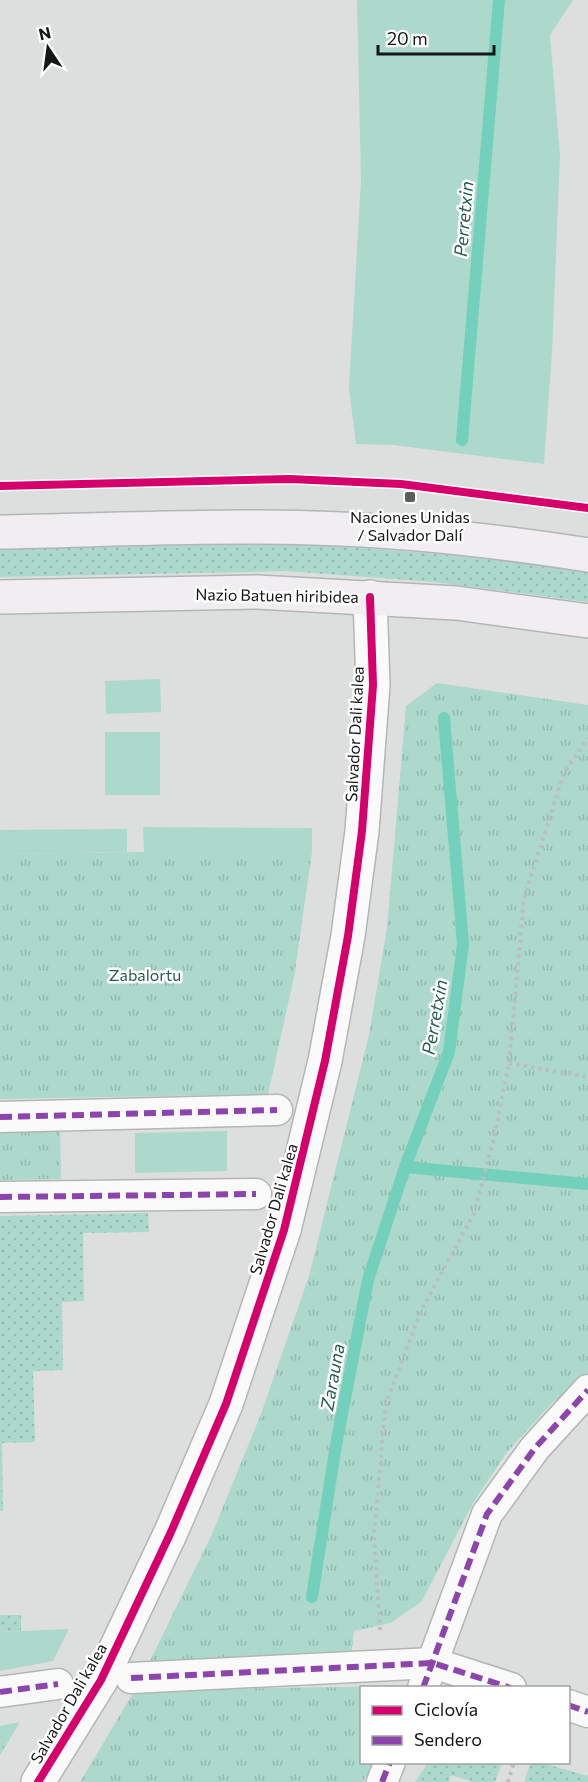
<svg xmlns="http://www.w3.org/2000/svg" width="588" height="1782" viewBox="0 0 588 1782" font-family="Commissioner,sans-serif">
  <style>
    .grass { fill: #add8cc }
    .park { fill: url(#park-tufts) }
    .garden { fill: url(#garden-dots) }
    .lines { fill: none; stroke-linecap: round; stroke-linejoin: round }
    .stream { stroke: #73d0ba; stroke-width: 12 }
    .pedestrian-casing { stroke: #b4b6b6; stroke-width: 33 }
    .minor-casing { stroke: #b4b6b6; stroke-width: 36 }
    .secondary-casing { stroke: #b4b6b6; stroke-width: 36 }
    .path { stroke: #bcbdbd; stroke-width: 4; stroke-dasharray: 3 4.5; stroke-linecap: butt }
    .pedestrian { stroke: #fafafa; stroke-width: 30 }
    .minor { stroke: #fafafa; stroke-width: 33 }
    .secondary { stroke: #f0eef1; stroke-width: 33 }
    .quiet { stroke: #8e44ad; stroke-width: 6; stroke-dasharray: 12 6; stroke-linecap: butt }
    .cycleway-casing { stroke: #fff; stroke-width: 11 }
    .cycleway { stroke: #d6006c; stroke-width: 8 }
    .poi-dot { fill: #5b5d5c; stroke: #fff; stroke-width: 2 }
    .labels { text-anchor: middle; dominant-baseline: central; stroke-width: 5; stroke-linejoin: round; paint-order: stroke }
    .poi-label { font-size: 16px; fill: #151716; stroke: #fff }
    .street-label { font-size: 16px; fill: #151716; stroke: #fff }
    .park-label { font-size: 16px; fill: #265b4e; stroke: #fff }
    .water-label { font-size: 18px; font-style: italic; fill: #285d50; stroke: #fff }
  </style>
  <defs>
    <pattern id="park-tufts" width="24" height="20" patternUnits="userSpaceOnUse" patternTransform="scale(1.5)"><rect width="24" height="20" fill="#add8cc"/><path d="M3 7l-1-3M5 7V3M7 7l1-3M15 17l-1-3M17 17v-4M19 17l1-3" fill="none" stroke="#94b9ae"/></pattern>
    <pattern id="garden-dots" width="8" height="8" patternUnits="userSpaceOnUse" patternTransform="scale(1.5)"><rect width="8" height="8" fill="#add8cc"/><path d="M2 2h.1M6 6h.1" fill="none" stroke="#94b9ae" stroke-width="1.8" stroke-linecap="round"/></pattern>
  </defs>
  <rect width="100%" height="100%" fill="#dcdfde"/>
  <g class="grass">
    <path d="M357,0h216l-23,35 10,120 -8,197 -8,112 -151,-19 -37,-1 -7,-56 12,-208z"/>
    <path d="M160,679l1,33 -55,2 -1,-33z"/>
    <rect x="105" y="732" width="55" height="63"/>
    <path d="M143,827l169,1v24h-168z"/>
    <path d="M127,829v23l-127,2v-24z"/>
    <path d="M227,1131v40l-92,2v-40z"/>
    <path d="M69,1629l-16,32 -53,10v-39z"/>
  </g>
  <g class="park">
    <path d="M437,683l151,22v668l-36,30 -45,49 -34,51 -51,98 -31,22 -37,8 -3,26 -202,6 63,-129 49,-120 48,-138 60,-241 18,-107 19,-222z"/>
    <path d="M144,852h168l-18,125 -26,117 -268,5v-245z"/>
    <path d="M60,1131l1,48 -61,1v-47z"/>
    <path d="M409,1686v2h-47v74l11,1 -10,19h-283l55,-92z"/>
    <path d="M20,1722l-20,33v-29z"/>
  </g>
  <g class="garden">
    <path d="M287,543c100,7 202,12 301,30v29l-154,-20 -148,-11 -286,6v-28z"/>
    <path d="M148,1213l1,19 -66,1 1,68 -22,1 1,68 -30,1 2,71 -33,1 1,68h-3v-295z"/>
    <path d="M0,1615h21v16l-21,1z"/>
    <path d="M531,1762l11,1 46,13v6h-64z"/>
    <path d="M428,1763v-1l74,1 -7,19h-22l-22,-7 -2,7h-34z"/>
  </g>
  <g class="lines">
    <g class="stream">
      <path d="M462,440l37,-440"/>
      <path d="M444,718l19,226 -14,108 -44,115 183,17"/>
      <path d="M312,1597l24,-152 32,-165 37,-113"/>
    </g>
    <defs>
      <g id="pedestrian">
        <path d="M0,1117l277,-7"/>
        <path d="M0,1197l256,-3"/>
        <path d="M131,1678l302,-15 78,25"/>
        <path d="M423,1688l64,-174 48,-66 53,-58"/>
        <path d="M0,1692l58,-8"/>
        <path d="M568,1705l20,7"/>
        <path d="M382,1782l8,-20"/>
      </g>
      <path id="minor" d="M38,1782l63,-102 70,-148 55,-128 58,-174 41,-169 23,-125 14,-105 11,-146 -3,-88"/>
      <g id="secondary">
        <path d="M0,532c104,-2 209,-7 313,-4 92,2 184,13 275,27"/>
        <path d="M0,597l257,-5 199,11 132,18"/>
      </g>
    </defs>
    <use href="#pedestrian" class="pedestrian-casing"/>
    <use href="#minor" class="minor-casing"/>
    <use href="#secondary" class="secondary-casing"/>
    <g class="path">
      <path d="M509,1063l79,14"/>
      <path d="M380,1630l-6,-97 12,-130 34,-90 54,-100 19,-71 16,-79 15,-165 40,-125 24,-35"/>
      <path d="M508,1782l6,-20"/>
    </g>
    <use href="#pedestrian" class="pedestrian"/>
    <use href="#minor" class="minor"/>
    <use href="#secondary" class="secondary"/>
    <g class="quiet">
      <path d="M0,1117l277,-7"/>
      <path d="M0,1197l256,-3"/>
      <path d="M131,1678l302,-15 78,25"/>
      <path d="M423,1688l64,-174 48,-66 53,-58"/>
      <path d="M0,1692l58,-8"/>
      <path d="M568,1705l20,7"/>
      <path d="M382,1782l8,-20"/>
    </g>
    <defs>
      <g id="cycleway">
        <path d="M0,486l290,-7 111,5 187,24"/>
        <path d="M38,1782l63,-102 70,-148 55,-128 58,-174 41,-169 23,-125 14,-105 11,-146 -3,-88"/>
      </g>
    </defs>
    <use href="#cycleway" class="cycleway-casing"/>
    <use href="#cycleway" class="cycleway"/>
  </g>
  <rect class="poi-dot" x="404" y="491" width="12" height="12" rx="3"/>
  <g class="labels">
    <g class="poi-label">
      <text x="410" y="516">Naciones Unidas<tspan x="410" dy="18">/ Salvador Dalí</tspan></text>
    </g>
    <g class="street-label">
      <text transform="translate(277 595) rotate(1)">Nazio Batuen hiribidea</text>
      <text transform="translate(354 734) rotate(-87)">Salvador Dali kalea</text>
      <text transform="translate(273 1209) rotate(-74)">Salvador Dali kalea</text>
      <text transform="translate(68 1703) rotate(-60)">Salvador Dali kalea</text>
    </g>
    <g class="park-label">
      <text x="145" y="974">Zabalortu</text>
    </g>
    <g class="water-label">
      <text transform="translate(463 219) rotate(-85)">Perretxin</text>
      <text transform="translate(434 1017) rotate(-80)">Perretxin</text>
      <text transform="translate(332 1377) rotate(-80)">Zarauna</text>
    </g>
  </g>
  <rect x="360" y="1686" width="210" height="78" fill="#ffffff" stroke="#a1a2a2" stroke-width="1.5"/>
  <rect x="372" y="1706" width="30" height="9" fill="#d6006c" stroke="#a1a2a2" stroke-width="1.5"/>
  <text x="414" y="1716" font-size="18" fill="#151716">Ciclovía</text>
  <rect x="372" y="1736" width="30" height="9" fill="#8e44ad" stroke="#a1a2a2" stroke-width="1.5"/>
  <text x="414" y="1746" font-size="18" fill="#151716">Sendero</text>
  <g transform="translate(48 48) rotate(347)" stroke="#ffffff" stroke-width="4.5" paint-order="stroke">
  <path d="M0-4.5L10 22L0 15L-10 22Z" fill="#151716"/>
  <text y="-9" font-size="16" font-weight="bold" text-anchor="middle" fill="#151716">N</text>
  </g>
  <path d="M378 45v9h116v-9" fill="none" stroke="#151716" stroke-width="3"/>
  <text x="387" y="45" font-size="18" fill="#151716" stroke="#ffffff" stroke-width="4.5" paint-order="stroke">20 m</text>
</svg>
